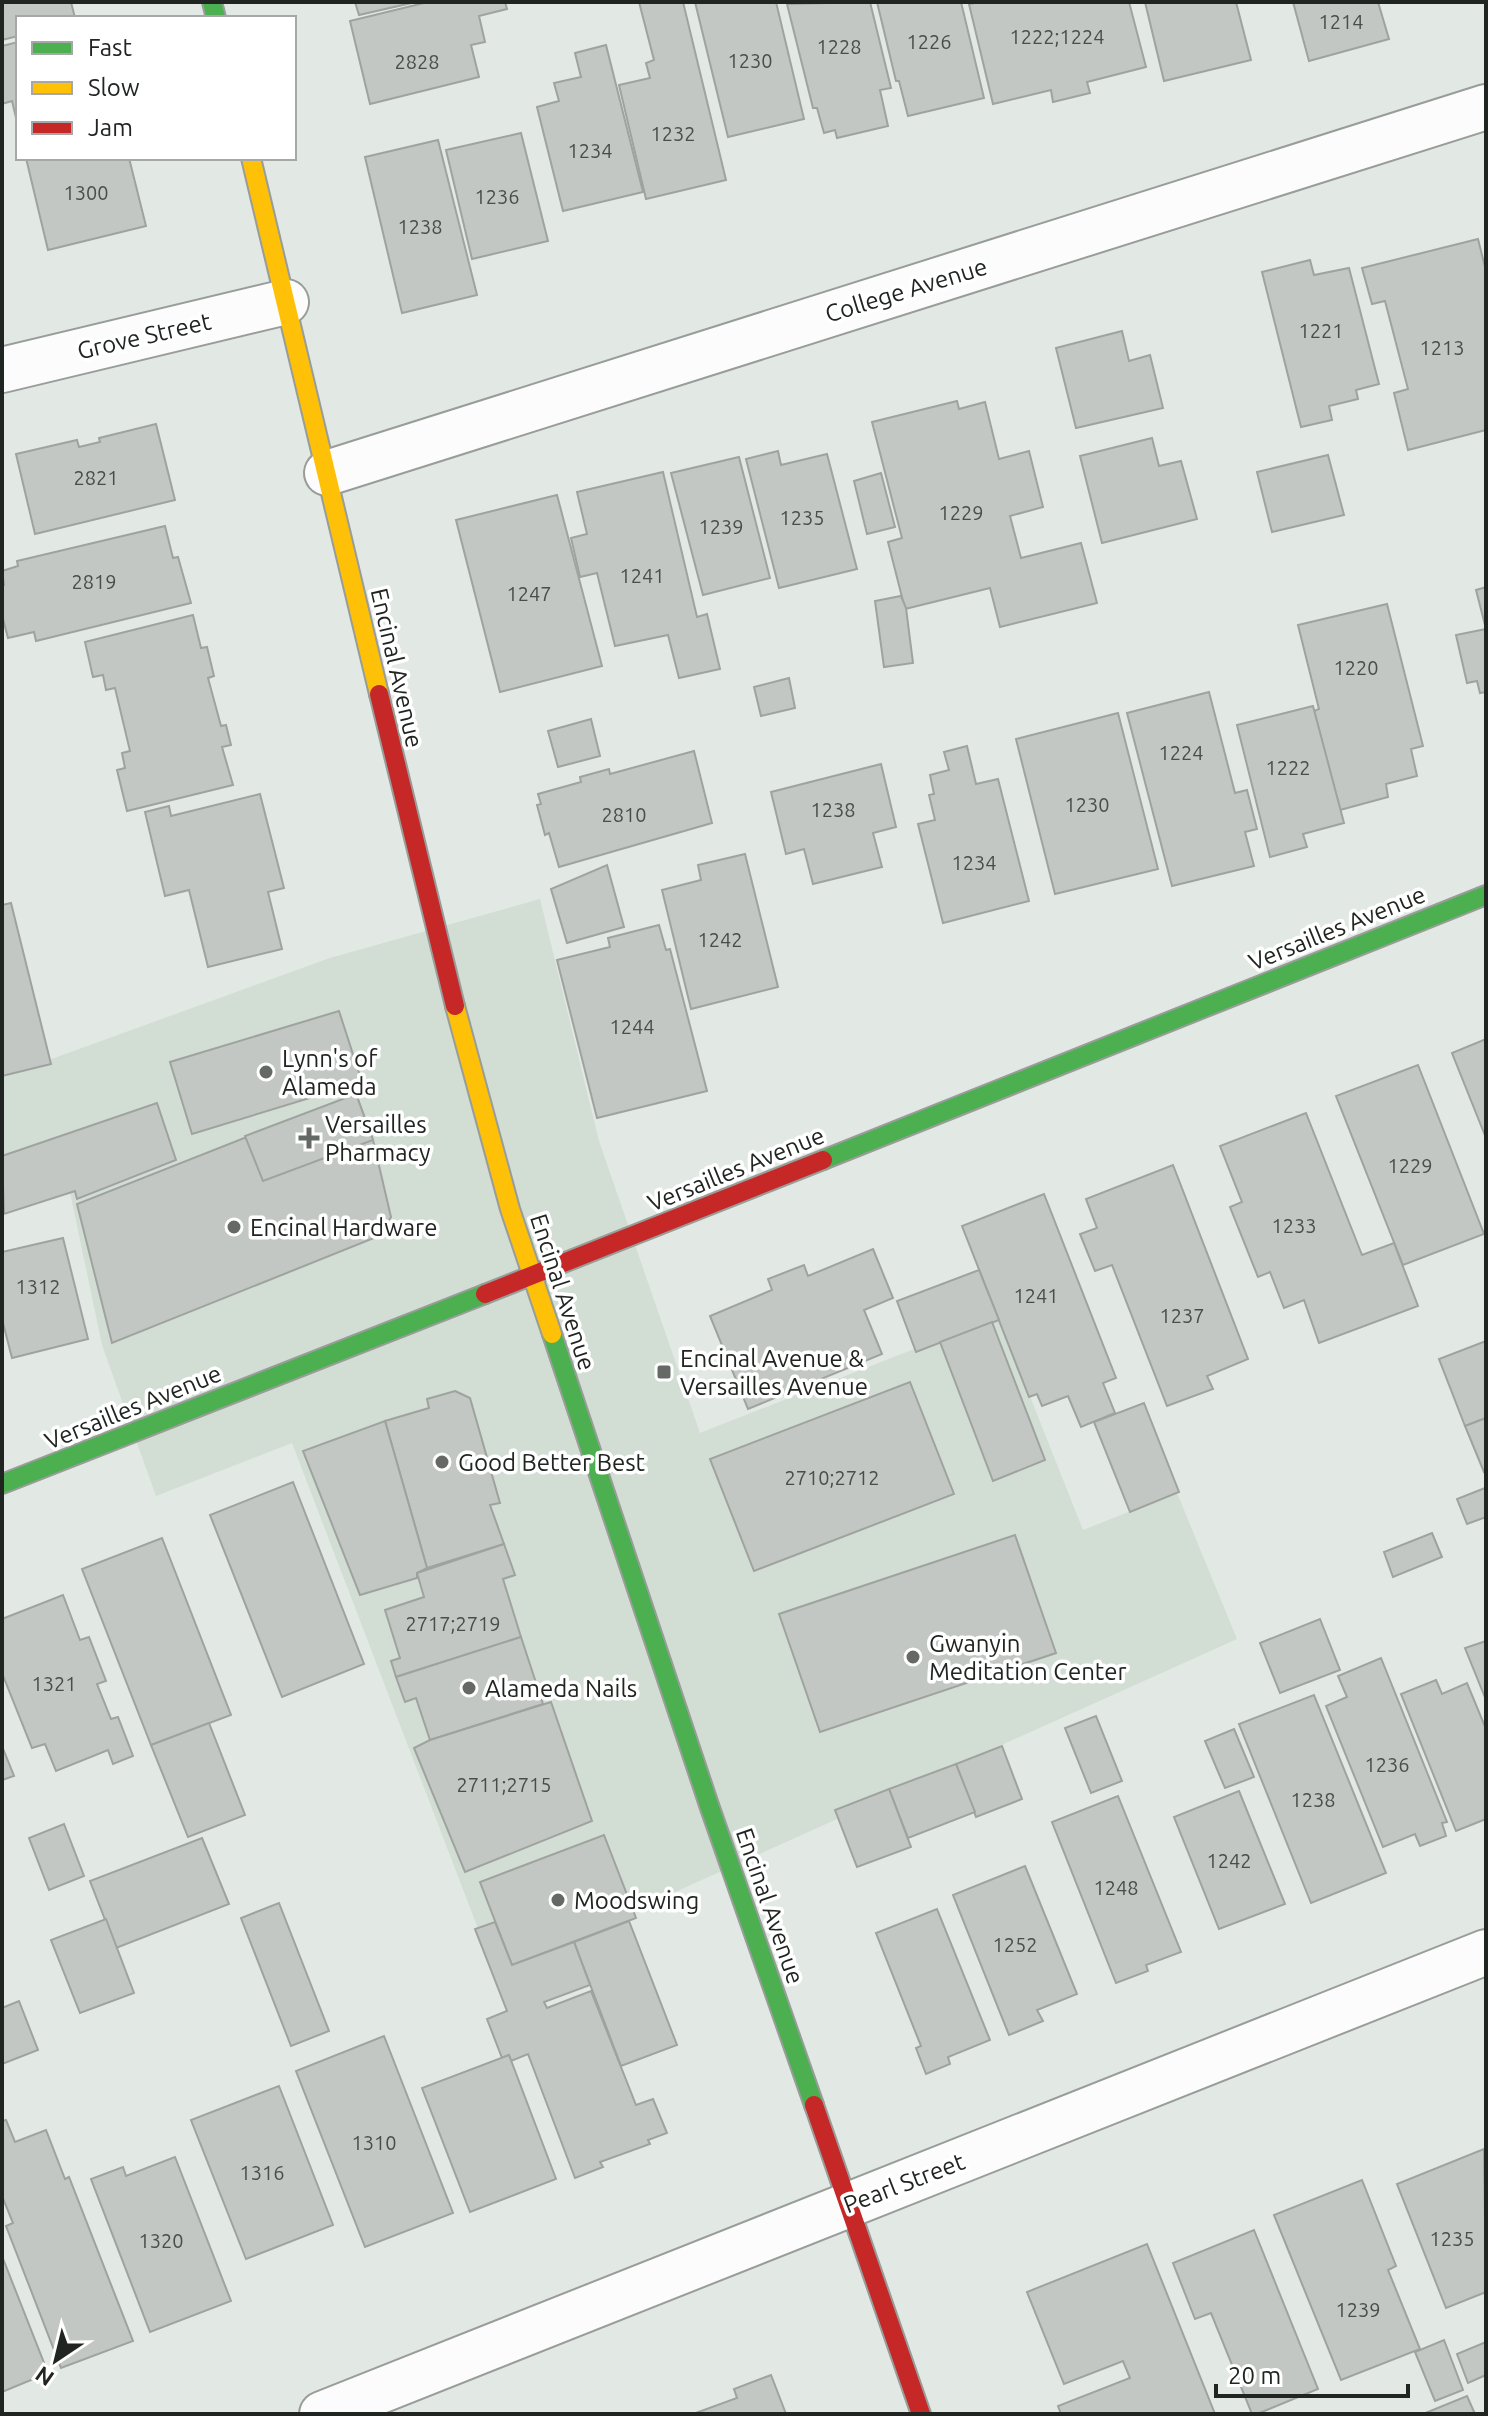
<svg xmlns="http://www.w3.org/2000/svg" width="1488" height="2416" viewBox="0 0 1488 2416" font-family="Ubuntu,sans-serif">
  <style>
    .built { fill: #d2ddd4 }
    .building { fill: #c3c7c4; stroke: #9fa3a0; stroke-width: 2 }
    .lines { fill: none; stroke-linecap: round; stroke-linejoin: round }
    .street-casing { stroke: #999d9a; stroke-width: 48 }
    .fast-casing { stroke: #999d9a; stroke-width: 22 }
    .slow-casing { stroke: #999d9a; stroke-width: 22 }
    .jam-casing { stroke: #999d9a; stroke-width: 22 }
    .street { stroke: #fbfcfb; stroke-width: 44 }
    .fast { stroke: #4caf50; stroke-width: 18 }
    .slow { stroke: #ffc107; stroke-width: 18 }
    .jam { stroke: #c62828; stroke-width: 18 }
    .poi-dot { fill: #656966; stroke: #fff; stroke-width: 3 }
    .labels { text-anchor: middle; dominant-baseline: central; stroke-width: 7; stroke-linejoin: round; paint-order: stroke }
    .number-label { font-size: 20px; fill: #4a4e4a }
    .street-label { font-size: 24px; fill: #212522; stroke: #fff }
    .poi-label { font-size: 24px; fill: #212522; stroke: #fff; text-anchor: start }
  </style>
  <rect width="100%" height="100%" fill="#e2e8e3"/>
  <path class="built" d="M540,899l59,242 101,292 298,-117 85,214 94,-37 60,146 -742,334 -203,-530 -136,53 -54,-151 -32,-153 -68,22v-137l328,-119z"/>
  <g class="building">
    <path d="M2,2h69l4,16h-57v18l-16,4z"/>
    <path d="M355,2h61l-57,13z"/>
    <path d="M428,2h77l2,7 -28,7 6,26 -14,3 8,32 -109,27 -20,-83z"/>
    <path d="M639,2h44l43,178 -80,19 -27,-114 31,-7 -4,-15 8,-3z"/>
    <path d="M695,2h81l28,117 -76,18z"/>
    <path d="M870,2l21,86 -11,2 8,36 -51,12 -2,-8 -11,3 -7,-25h-4l-26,-104z"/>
    <path d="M877,2h84l23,96 -76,18 -9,-35h-3z"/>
    <path d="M980,2h149l17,65 -59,15 3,11 -37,9 -2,-12 -58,14 -24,-100z"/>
    <path d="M1145,2h91l15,58 -87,21z"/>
    <path d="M1293,2h85l11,37 -80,22z"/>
    <path d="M18,42v84l-6,-25 -10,3v-58z"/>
    <path d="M606,45l37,147 -80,19 -26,-104 22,-6 -5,-18 27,-6 -6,-24z"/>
    <path d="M521,133l27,108 -76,18 -26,-109z"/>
    <path d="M438,140l39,155 -75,18 -37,-156z"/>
    <path d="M26,158h103l17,68 -98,24z"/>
    <path d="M1478,239l8,32v159l-78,20 -14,-57 14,-4 -23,-88 -13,3 -10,-36z"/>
    <path d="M1310,260l4,15 35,-7 30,116 -23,6 2,9 -29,7 3,14 -31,7 -39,-155z"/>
    <path d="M1122,331l7,30 21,-6 13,53 -87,20 -20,-80z"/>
    <path d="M957,401l2,8 26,-7 14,57 30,-8 14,56 -33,9 11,42 60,-15 16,60 -97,24 -10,-39 -85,21 -17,-67 14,-4 -30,-116z"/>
    <path d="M156,424l19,76 -140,34 -19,-80 61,-14 2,7 21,-5 -1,-4z"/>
    <path d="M1152,438l7,28 22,-5 16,58 -95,24 -22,-87z"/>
    <path d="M778,451l3,14 46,-11 30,115 -78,19 -33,-129z"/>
    <path d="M1328,455l16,60 -72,17 -15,-60z"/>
    <path d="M739,457l31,121 -67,17 -32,-122z"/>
    <path d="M663,472l34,145 10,-3 13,55 -41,9 -11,-43 -53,11 -18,-73 -17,4 -9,-39 16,-4 -10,-42z"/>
    <path d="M881,473l14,54 -28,7 -13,-53z"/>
    <path d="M557,495l45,171 -102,26 -44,-172z"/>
    <path d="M165,526l8,32 5,-1 13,46 -155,38 -2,-9 -26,6 -6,-23v-29l2,-1 -2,-14 16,-5 -1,-5z"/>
    <path d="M1486,587v105l-6,1 -3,-12 -10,2 -11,-48 30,-6 -10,-39z"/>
    <path d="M901,596l5,12 7,55 -29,4 -9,-66z"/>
    <path d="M1387,604l36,142 -12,3 6,27 -31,8 2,13 -48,13 -26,-99 5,-2 -21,-84z"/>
    <path d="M193,615l8,33 6,-1 7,29 -6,2 13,48 5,-1 5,20 -9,2 11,38 -106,26 -10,-41 8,-2 -3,-15 8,-2 -15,-63 -9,2 -3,-15 -10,2 -8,-35z"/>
    <path d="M789,678l6,30 -34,8 -7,-29z"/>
    <path d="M1209,692l26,101 12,-3 10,39 -12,3 9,34 -82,20 -45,-173z"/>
    <path d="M1313,706l31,117 -41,11 4,13 -37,10 -33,-132z"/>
    <path d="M1118,713l40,156 -103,25 -39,-155z"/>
    <path d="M591,719l9,37 -42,11 -10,-36z"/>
    <path d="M967,746l9,38 22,-5 31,122 -86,22 -25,-99 17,-4 -6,-25 5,-1 -4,-19 19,-5 -5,-18z"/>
    <path d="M694,751l18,72 -153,44 -10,-34 -4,2 -8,-30 4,-1 -3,-10 43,-12 -1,-5 29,-8 1,5z"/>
    <path d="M881,764l15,63 -23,6 9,34 -69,17 -9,-35 -18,5 -15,-62z"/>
    <path d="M260,794l24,94 -16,4 14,57 -74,18 -19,-77 -24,6 -20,-84 24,-6 2,10z"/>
    <path d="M745,854l33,133 -87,22 -29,-119 39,-10 -3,-15z"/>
    <path d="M607,865l17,62 -57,16 -16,-54z"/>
    <path d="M11,903l40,161 -49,12v-171z"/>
    <path d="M659,925l7,25 4,-1 37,142 -110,27 -40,-158 53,-13 -2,-9z"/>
    <path d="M339,1011l23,71 -170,52 -22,-72z"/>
    <path d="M1486,1039v99l-34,-85z"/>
    <path d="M1418,1065l66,169 -81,31 -67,-169z"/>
    <path d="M356,1094l17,46 18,77 -12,19 -267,107 -35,-139z"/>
    <path d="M356,1094l17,46 -110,41 -18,-45z"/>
    <path d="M157,1103l19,57 -99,39 -2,-8 -71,23 -2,-58z"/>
    <path d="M1306,1113l56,142 32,-12 24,63 -99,37 -15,-43 -20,8 -14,-36 -12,5 -28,-70 12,-5 -22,-56z"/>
    <path d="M1173,1165l75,194 -41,17 6,13 -46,17 -55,-141 -17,6 -15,-37 17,-6 -11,-29z"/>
    <path d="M1044,1194l72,184 -13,5 12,30 -34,14 -13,-31 -26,10 -5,-12 -8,3 -67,-171z"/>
    <path d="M63,1238l25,101 -76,19 -10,-39v-67z"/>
    <path d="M873,1249l20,49 -29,12 18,44 -134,55 -38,-93 62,-26 -4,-11 36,-14 4,11z"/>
    <path d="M979,1270l20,50 -83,32 -19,-51z"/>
    <path d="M992,1322l53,138 -52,21 -53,-139z"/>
    <path d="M1486,1341v77l-21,8 -26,-67z"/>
    <path d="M910,1382l44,112 -200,77 -44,-112z"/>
    <path d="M455,1391l15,7 30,105 -10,2 14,39 -77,24 -42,-147 44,-13 -2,-9z"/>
    <path d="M1144,1403l35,89 -49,20 -36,-90z"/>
    <path d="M1486,1418v53l-2,1 -19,-46z"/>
    <path d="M385,1421l42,147 -10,5v5l-57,17 -57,-144z"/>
    <path d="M293,1482l71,182 -82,33 -72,-182z"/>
    <path d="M1485,1488l1,29 -19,7 -10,-25z"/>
    <path d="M1432,1533l10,24 -49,20 -9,-25z"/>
    <path d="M1015,1535l41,118 -236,79 -41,-118z"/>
    <path d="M162,1538l69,177 -80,30 -69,-176z"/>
    <path d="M504,1544l11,31 -12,4 18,58 -125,40 -5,-16 9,-3 -15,-48 39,-13 -7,-24z"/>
    <path d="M63,1595l17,45 9,-3 17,44 -9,3 14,35 7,-2 15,39 -20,8 -5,-14 -52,21 -11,-27 -13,4 -30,-75v-54z"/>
    <path d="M1320,1619l20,51 -60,23 -20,-50z"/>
    <path d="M521,1637l22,67 -113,36 -14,-42 -11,4 -9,-25z"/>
    <path d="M1486,1641v59l-21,-52z"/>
    <path d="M1381,1658l66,164 -5,1 4,13 -26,10 -5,-12 -32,13 -57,-141 21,-9 -9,-21z"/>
    <path d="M1436,1680l6,14 25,-11 19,46v90l-30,12 -55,-137z"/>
    <path d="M1314,1695l72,178 -75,30 -72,-179z"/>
    <path d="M551,1702l41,119 -127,51 -51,-124 16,-8z"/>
    <path d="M1096,1716l26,65 -31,12 -26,-65z"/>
    <path d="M209,1723l36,92 -57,22 -37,-92z"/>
    <path d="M1234,1729l20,48 -29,11 -20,-47z"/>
    <path d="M2,1746l12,30 -12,4z"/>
    <path d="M1002,1746l20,53 -46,18 -20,-53z"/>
    <path d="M956,1764l19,48 -67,26 -19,-49z"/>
    <path d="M889,1789l22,58 -54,20 -22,-57z"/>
    <path d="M1239,1791l46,113 -66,25 -45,-112z"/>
    <path d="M1118,1796l63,156 -35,13 2,6 -32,12 -64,-161z"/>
    <path d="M64,1824l20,52 -35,14 -20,-52z"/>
    <path d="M604,1835l32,83 -124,47 -32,-83z"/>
    <path d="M202,1838l27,66 -113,44 -26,-67z"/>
    <path d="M1025,1866l52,128 -40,16 6,11 -34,14 -56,-140z"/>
    <path d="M279,1903l50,128 -38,15 -50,-128z"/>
    <path d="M937,1909l53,131 -42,17 2,7 -24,10 -10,-26 5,-2 -45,-113z"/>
    <path d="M106,1919l28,74 -54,20 -29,-73z"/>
    <path d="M629,1921l48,124 -56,21 -47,-124z"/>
    <path d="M495,1922l17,43 62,-23 16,43 -46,17 3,6 44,-17 45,114 17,-6 14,34 -19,7 2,4 -50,18 3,5 -28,11 -47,-124 -17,7 -2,-6 -7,3 -15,-39 20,-8 -32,-82z"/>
    <path d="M19,2001l19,49 -36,14v-56z"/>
    <path d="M384,2036l69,177 -88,34 -69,-176z"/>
    <path d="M509,2055l47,124 -86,33 -48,-124z"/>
    <path d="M279,2086l54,139 -87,34 -55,-139z"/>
    <path d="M6,2120l9,22 31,-12 19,49 4,-2 64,164 -72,27 -55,-142 7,-3 -11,-27v-75z"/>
    <path d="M1484,2149l2,143 -40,16 -49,-124z"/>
    <path d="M175,2157l56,144 -81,31 -59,-153 32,-12 3,9z"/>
    <path d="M1362,2180l34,86 -8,4 32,79 -79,31 -67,-165z"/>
    <path d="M1254,2230l64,159 -61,25h-5l-41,-101 -16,6 -22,-56z"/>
    <path d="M1147,2244l68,170h-154l-3,-8 72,-28 -7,-17 -59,23 -37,-92z"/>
    <path d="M2,2256l46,117 -46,19z"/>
    <path d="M1444,2340l19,50 -28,11 -20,-49z"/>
    <path d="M1486,2342v33l-18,8 -11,-29z"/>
    <path d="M771,2375l15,39h-93l44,-16 -3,-9z"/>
    <path d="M1467,2396l8,18h-52z"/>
  </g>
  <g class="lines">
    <defs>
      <g id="street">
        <path d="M2,370l284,-68"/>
        <path d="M327,473l1159,-366"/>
        <path d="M322,2414l1164,-462"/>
      </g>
      <g id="fast">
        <path d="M212,2l4,16"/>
        <path d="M823,1160l663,-265"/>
        <path d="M552,1334l158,474 104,297"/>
        <path d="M2,1484l483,-190"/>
      </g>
      <g id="slow">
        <path d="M251,158l128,536"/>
        <path d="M455,1006l55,203 42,125"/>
      </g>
      <g id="jam">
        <path d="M379,694l76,312"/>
        <path d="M485,1294l338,-134"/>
        <path d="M814,2105l107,309"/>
      </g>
    </defs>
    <use href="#street" class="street-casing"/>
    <use href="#fast" class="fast-casing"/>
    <use href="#slow" class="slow-casing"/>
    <use href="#jam" class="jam-casing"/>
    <use href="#street" class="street"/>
    <use href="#fast" class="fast"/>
    <use href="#slow" class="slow"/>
    <use href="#jam" class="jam"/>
  </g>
  <g class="poi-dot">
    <circle cx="266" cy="1072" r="8"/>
    <path d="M305 1126h8v8h8v8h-8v8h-8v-8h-8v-8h8z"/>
    <circle cx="234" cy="1227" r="8"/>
    <rect x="656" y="1364" width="16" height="16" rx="4"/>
    <circle cx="442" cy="1462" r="8"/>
    <circle cx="913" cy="1657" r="8"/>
    <circle cx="469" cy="1688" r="8"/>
    <circle cx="558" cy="1900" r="8"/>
  </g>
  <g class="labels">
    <g class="number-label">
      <text x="1341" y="21">1214</text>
      <text x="1057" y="36">1222;1224</text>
      <text x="929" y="41">1226</text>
      <text x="839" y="46">1228</text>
      <text x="750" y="60">1230</text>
      <text x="417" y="61">2828</text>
      <text x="673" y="133">1232</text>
      <text x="590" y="150">1234</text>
      <text x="86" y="192">1300</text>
      <text x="497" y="196">1236</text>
      <text x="420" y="226">1238</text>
      <text x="1321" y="330">1221</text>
      <text x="1442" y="347">1213</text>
      <text x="96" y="477">2821</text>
      <text x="961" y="512">1229</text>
      <text x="802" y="517">1235</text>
      <text x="721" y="526">1239</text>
      <text x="642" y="575">1241</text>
      <text x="94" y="581">2819</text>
      <text x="529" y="593">1247</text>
      <text x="1356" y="667">1220</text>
      <text x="1181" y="752">1224</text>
      <text x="1288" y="767">1222</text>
      <text x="1087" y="804">1230</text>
      <text x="833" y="809">1238</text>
      <text x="624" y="814">2810</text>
      <text x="974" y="862">1234</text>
      <text x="720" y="939">1242</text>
      <text x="632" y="1026">1244</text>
      <text x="1410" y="1165">1229</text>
      <text x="1294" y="1225">1233</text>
      <text x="38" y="1286">1312</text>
      <text x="1036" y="1295">1241</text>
      <text x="1182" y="1315">1237</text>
      <text x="832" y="1477">2710;2712</text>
      <text x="453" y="1623">2717;2719</text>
      <text x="54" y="1683">1321</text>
      <text x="1387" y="1764">1236</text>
      <text x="504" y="1784">2711;2715</text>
      <text x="1313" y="1799">1238</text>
      <text x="1229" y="1860">1242</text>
      <text x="1116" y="1887">1248</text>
      <text x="1015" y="1944">1252</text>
      <text x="374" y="2142">1310</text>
      <text x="262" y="2172">1316</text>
      <text x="1452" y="2238">1235</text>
      <text x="161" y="2240">1320</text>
      <text x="1358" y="2309">1239</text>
    </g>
    <g class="street-label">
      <text transform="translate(906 290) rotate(-17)">College Avenue</text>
      <text transform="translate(144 336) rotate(-13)">Grove Street</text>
      <text transform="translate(397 668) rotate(77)">Encinal Avenue</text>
      <text transform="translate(1337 928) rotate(-22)">Versailles Avenue</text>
      <text transform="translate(736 1169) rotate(-22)">Versailles Avenue</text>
      <text transform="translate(563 1292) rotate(72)">Encinal Avenue</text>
      <text transform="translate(133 1407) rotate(-22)">Versailles Avenue</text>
      <text transform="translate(770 1906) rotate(71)">Encinal Avenue</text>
      <text transform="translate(904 2183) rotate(-21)">Pearl Street</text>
    </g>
    <g class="poi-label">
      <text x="282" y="1058">Lynn's of<tspan x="282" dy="28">Alameda</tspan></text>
      <text x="325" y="1124">Versailles<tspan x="325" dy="28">Pharmacy</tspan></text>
      <text x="250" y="1227">Encinal Hardware</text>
      <text x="680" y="1358">Encinal Avenue &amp;<tspan x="680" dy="28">Versailles Avenue</tspan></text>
      <text x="458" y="1462">Good Better Best</text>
      <text x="929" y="1643">Gwanyin<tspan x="929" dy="28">Meditation Center</tspan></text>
      <text x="485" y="1688">Alameda Nails</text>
      <text x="574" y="1900">Moodswing</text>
    </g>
  </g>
  <rect width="1488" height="2416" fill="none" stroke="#212522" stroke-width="8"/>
  <rect x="16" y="16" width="280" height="144" fill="#ffffff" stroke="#a6a8a7" stroke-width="2"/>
  <rect x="32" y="42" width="40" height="12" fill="#4caf50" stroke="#a6a8a7" stroke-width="2"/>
  <text x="88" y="56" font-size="24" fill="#212522">Fast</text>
  <rect x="32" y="82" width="40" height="12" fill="#ffc107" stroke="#a6a8a7" stroke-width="2"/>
  <text x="88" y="96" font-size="24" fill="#212522">Slow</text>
  <rect x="32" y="122" width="40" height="12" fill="#c62828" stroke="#a6a8a7" stroke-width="2"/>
  <text x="88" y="136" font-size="24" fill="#212522">Jam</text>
  <g transform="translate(56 2360) rotate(215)" stroke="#ffffff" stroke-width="6" paint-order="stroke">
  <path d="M0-6L14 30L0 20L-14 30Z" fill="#212522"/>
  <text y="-12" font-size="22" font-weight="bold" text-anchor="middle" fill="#212522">N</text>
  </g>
  <path d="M1216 2384v12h192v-12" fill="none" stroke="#212522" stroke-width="4"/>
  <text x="1228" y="2384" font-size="24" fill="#212522" stroke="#ffffff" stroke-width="6" paint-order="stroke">20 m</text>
</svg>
